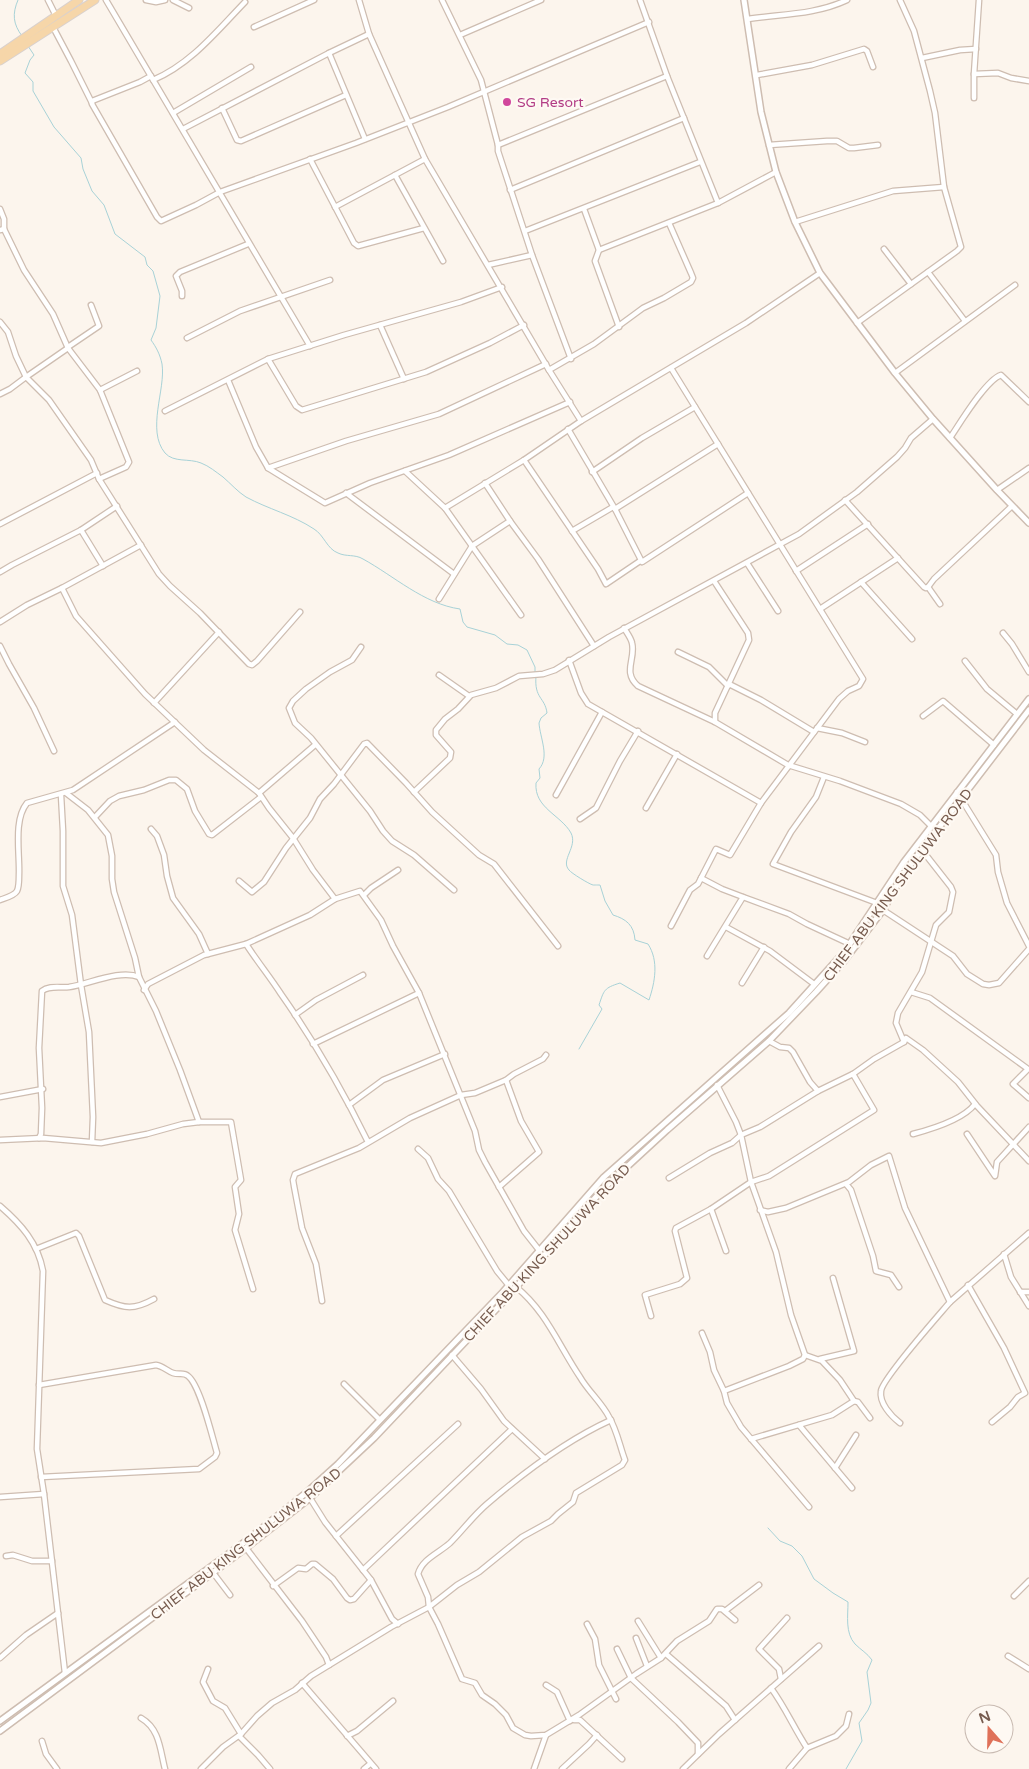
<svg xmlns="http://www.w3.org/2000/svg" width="1029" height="1769" viewBox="0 0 1029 1769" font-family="'Varela Round',sans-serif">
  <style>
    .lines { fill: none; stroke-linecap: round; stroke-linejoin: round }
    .stream { stroke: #a8d2d7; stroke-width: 1 }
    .minor-casing { stroke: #cebdb1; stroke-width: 7 }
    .tertiary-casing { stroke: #cebdb1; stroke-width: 8 }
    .primary-casing { stroke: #d9d1ce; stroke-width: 9 }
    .minor { stroke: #fff; stroke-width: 4.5 }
    .tertiary { stroke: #fff; stroke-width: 5 }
    .primary { stroke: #f6d6a9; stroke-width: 7 }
    .hotel-dot { fill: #d1479c; stroke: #fef9f3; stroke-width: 2 }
    .labels { text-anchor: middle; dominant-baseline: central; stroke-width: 4.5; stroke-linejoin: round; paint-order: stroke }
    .hotel-label { font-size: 14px; fill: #b23c85; stroke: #fef9f3; text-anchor: start }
    .street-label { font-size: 14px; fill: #775c4f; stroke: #fef9f3 }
  </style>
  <rect width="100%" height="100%" fill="#fcf5ed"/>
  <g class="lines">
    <g class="stream">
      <path d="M18,0c-6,14 -5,24 4,36"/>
      <path d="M28,46l6,9 -4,5 -5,13 8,9v9l21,36 27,31 2,11 9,22 12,14 11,29 30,23 2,8 6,6 7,25 -4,32 -5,12c5,7 9,14 11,24 4,25 -16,66 3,89 9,10 24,5 36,10 8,3 15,9 22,14 7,6 15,15 23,20 22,12 47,18 68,32 10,6 13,20 24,24 8,4 17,1 25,6 31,17 61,45 97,50l3,13 4,5 28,8 12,9 11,1 9,5 8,17v5"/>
      <path d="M536,676c-2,23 9,21 11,37l-6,5 -2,5c1,15 11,34 0,46l1,9 -4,5c-2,25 25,32 35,50 7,14 -11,27 -2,37 2,3 20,14 24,15 0,0 7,0 7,0l5,16 8,14c13,4 21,10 22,25l13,4c11,17 7,38 1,56l-29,-17c-16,5 -16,7 -21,22l3,4 -23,40"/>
      <path d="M768,1528l12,13 12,5 10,10 12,23 19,14 15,9c0,14 -3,31 7,42 6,6 12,9 17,16l-5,12 4,31 -3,7 -9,13 3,18 -16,28"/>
    </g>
    <defs>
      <g id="minor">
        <path d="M48,0l8,16"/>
        <path d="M106,0l204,346"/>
        <path d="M146,0l10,2 9,-2"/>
        <path d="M173,0l16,8"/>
        <path d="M359,0l10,34 56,125 124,211 32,51"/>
        <path d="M442,0l39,80 17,65v6l34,104 39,104"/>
        <path d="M640,0l27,76 51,127"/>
        <path d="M748,19c33,-5 67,-4 99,-19"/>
        <path d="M53,27l18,34 21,42"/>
        <path d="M254,27l60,-27"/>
        <path d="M460,35l81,-35"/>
        <path d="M329,53l36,86"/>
        <path d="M922,58l38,-8 16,-1"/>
        <path d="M974,74l24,-1 13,5 18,3"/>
        <path d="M757,75l55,-10 52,-16 3,2 6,16"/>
        <path d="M151,76l-11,6 -48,19v3l65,113 4,4 35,-16 24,-13 136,-49 92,-36 201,-85"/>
        <path d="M153,80c38,-16 64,-49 92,-78"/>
        <path d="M974,98v-24l5,-74"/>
        <path d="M222,108l15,32 4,1 105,-46"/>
        <path d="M173,113l78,-46"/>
        <path d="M183,129l146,-76 40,-19"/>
        <path d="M498,145l169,-69"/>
        <path d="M769,145l58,-4h10l12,7h5l24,-3"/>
        <path d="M310,159l44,84 4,3 66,-18"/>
        <path d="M395,175l48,86"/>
        <path d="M510,190l174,-72"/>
        <path d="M335,207l90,-48"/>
        <path d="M0,209l4,10v10"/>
        <path d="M584,209l15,41 -4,11 24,66"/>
        <path d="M795,222l98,-31 51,-4"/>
        <path d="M0,230l4,-1 20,41 29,44 15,34"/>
        <path d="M525,231l175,-69"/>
        <path d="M884,249l27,35"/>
        <path d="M599,250l119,-47 58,-31"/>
        <path d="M488,265l44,-10"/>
        <path d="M928,272l37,49"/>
        <path d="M182,296v-5l-6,-15 4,-4 68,-28"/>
        <path d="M0,322l8,10 8,24 10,21 42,-29 32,42 29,72 -3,5 -27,12"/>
        <path d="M857,323l100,-72 4,-4 -17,-60 -9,-74 -5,-22 -16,-60 -14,-31"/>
        <path d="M380,325l24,54"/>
        <path d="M187,338l53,-27 90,-31"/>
        <path d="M68,347l31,-21 -8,-21"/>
        <path d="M268,359l28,47 6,4 124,-38 64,-29 34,-18"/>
        <path d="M671,368l192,311 -4,7 -11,5 -9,8 -78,104 -31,52 -14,-6 -18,35 -8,6 -19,36"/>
        <path d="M549,370l45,-26 49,-36 21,-10 27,-16 2,-4 -2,-5 -22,-50"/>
        <path d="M895,373l120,-88"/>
        <path d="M228,380l28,67 12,21 57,35 45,-20 79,-28 121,-53"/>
        <path d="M100,390l37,-19"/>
        <path d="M0,394l10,-5 16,-12 23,23 42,60 8,19 60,95 11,12 30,27 49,51 3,1 5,-4 43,-49"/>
        <path d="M165,411l103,-52 76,-24 117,-33 41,-15"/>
        <path d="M568,429l47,80 27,53 106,-69"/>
        <path d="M950,438c10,-15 36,-58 51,-63l28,27"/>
        <path d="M524,460l74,109 8,15 34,-23"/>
        <path d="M268,468l78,-27 93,-27 107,-50"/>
        <path d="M405,471l40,37 76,107"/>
        <path d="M592,472l50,-34 53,-31"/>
        <path d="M485,483l25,38 28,38 56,87"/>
        <path d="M997,490l32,-22"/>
        <path d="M346,493l108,81"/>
        <path d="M845,500l79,87 2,1 2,-1 12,17"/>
        <path d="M445,508l79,-48 57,-39 165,-98 74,-50"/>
        <path d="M615,509l103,-65"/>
        <path d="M0,524l97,-51"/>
        <path d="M81,530l22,36"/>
        <path d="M572,531l41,-24"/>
        <path d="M747,563l31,48"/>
        <path d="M796,571l72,-47"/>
        <path d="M0,572l12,-7 69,-35 36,-24"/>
        <path d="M714,581l34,52 1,7 -34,73v9"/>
        <path d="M861,582l51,57"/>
        <path d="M928,587l6,-8 78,-73"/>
        <path d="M62,588l14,28 69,78 59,56 55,43 10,15 24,30 20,32 22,29"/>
        <path d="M439,599l33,-53 38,-25"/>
        <path d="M820,609l78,-51"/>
        <path d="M0,622l27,-17 35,-17 79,-43"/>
        <path d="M624,628c3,5 7,10 8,15 4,16 -10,29 6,43l77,36 73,43 52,16 61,23 19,11 11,11"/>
        <path d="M1003,633l9,11 17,28"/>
        <path d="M0,646l9,18 25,44 20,43"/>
        <path d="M361,647l-9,13 -22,12 -24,17 -13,12 -4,7 6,15 16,15 59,73 13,20 9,10 22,14 40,35"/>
        <path d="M678,652l31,15 19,19"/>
        <path d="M569,660l12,33 7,11 173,99"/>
        <path d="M965,661l22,28 30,25"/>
        <path d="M439,675l30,21"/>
        <path d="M729,684l32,16 53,32"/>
        <path d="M154,703l65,-71"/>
        <path d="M923,716l20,-15 51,44"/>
        <path d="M817,728l25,5 23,9"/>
        <path d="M824,777l-8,20 -25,35 -18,32 104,39"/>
        <path d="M414,792l36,-34 1,-6 -15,-17v-5l9,-11 13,-10 13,-14 25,-7 23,-12 24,-2 12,-4 54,-33 190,-103 58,-42 40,-35 8,-9 6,-10 22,-19"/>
        <path d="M957,792l39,63 2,17 9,31 22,43"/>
        <path d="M66,793l22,17 20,25 4,21v23l2,13 21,66 4,19 17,34 24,59 19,52"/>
        <path d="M259,793l56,-48"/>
        <path d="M61,795l2,36v55l9,29 9,70 8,47 4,85 -1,25"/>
        <path d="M556,795l46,-83"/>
        <path d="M646,808l31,-54"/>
        <path d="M95,817l15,-16 9,-5 25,-6 25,-10h7l11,9 8,22 14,23 3,1 49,-38"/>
        <path d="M580,819l16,-11 24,-47 18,-30"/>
        <path d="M151,829l6,7 7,19 3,21 6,22 26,36 9,20"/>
        <path d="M701,878l21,11 21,8 -36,59"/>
        <path d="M239,881l13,11 12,-10 22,-34 24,-30 10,-19 14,-15 30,-40 3,-1 39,40 26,29 47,43 15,9 64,82"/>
        <path d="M364,895l7,-7 27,-18"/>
        <path d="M743,897l46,17 18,10 43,20"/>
        <path d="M0,900c5,-2 14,-4 17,-9 2,-4 2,-11 2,-16 1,-21 -6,-55 8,-72l46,-13 102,-68"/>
        <path d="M883,910l70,46 14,18 16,10 6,1 10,-2 30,-34"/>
        <path d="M726,927l44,24 44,33"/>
        <path d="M246,944c11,17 24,33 35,50 33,47 62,97 87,148"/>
        <path d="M742,983l22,-36"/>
        <path d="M144,990l4,-6 56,-29 42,-11 64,-29 25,-16 25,-8 21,29 12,26 26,47 56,138 4,19 6,12 39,69 15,19"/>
        <path d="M911,992l19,6 98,71 -15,15 16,14"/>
        <path d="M295,1015l21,-15 47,-25"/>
        <path d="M769,1041l11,6 9,1 4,4 17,30 8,9"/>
        <path d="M904,1042l-8,-19 2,-10 24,-41 14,-47 13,-13 4,-20 -2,-5 -29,-37"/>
        <path d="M313,1044l106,-51"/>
        <path d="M717,1085l19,37 5,13 10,47 25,70 15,63 14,40 -2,4 -14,7 -65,25"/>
        <path d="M0,1097l43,-8"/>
        <path d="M349,1105l34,-25 62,-26"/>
        <path d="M913,1134c19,-5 50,-14 62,-30"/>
        <path d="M967,1134l28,42 2,-14 32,-35"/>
        <path d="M39,1138l2,-4 1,-26 -3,-60 3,-57c7,-6 18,-3 27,-4 20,-3 51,-18 70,-10"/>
        <path d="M0,1140l43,-2 58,5 46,-9 36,-10 16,-2h32l10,58 -6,7 4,27 -4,16 18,59"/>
        <path d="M418,1149l10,9 10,21 11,12 48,80 14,17"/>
        <path d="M669,1178l41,-25 22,-10 9,-8 19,-8 58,-36 35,-17 21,-15 30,-17 2,-4 17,12 35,32 19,24 52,55"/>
        <path d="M846,1184l5,6 22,66 3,15 15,4 8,12"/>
        <path d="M499,1187l40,-35 -18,-31 -15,-41"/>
        <path d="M0,1206c21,18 38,37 43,65l-6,178 7,45 21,179"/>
        <path d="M760,1210l8,2 18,-4 63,-26 22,-17 18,-9 16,52 45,94 79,-69"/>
        <path d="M36,1249l40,-16 3,3 26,64c20,9 29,10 49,-1"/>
        <path d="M726,1251l-15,-42 40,-27 18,-6 105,-66 -21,-36"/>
        <path d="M1004,1254l7,23 18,29"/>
        <path d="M968,1285l36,63 21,45 -7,4 -8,10 -18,15"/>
        <path d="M1020,1292h9"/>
        <path d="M322,1301l-6,-37 -14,-36 -8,-42 -1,-6 2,-6 64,-26 51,-30 51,-23 14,-2 31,-13 8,-6 29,-15 3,-4"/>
        <path d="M651,1316l-6,-21 35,-11 7,-6 -12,-47 1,-3 35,-19"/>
        <path d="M702,1333l8,19 4,18 10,21 3,12 14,24 68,80"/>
        <path d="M452,1355l29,34 23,32 41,38"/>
        <path d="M820,1359l34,-8 -21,-73"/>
        <path d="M344,1384l36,36"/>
        <path d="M39,1385l117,-20c7,1 11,6 17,8 6,2 11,-1 15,3 12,9 24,60 29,77l-2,4 -16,12 -158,8"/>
        <path d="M854,1401l4,1 12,16"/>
        <path d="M611,1420c-42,19 -89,54 -124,84 -14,12 -24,26 -37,39 -11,10 -28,16 -32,31l10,23 1,10 9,17 24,55 13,4 7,12 13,9 11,11 7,13 12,7 6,1 15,-1 33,-20 57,-41 25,-16 16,-17 32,-20 8,-12h5l13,11"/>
        <path d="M900,1423c-9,-7 -21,-20 -19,-32 1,-12 58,-76 69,-89"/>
        <path d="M799,1425l53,63"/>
        <path d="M751,1439l81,-24 22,-14 -14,-21 -18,-19 -17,-6"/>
        <path d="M835,1468l21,-33"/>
        <path d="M0,1497l44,-3"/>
        <path d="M310,1498l15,24 46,58 21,39 6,5"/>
        <path d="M336,1536l122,-112"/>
        <path d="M246,1548l56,73 24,36 3,8"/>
        <path d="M6,1556l7,-1 19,6h20"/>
        <path d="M363,1570l149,-141"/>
        <path d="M214,1574l16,21"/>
        <path d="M273,1586l25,-18 8,1 6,-5h3l18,15 14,19 3,2 4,-1 17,-19"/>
        <path d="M1014,1596l15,-15"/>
        <path d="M725,1611l34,-26"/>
        <path d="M638,1621l23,37"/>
        <path d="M587,1624l8,15 4,26 17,34"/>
        <path d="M636,1638l11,28"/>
        <path d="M617,1649l14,29 47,44 20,21v11"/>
        <path d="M666,1654l60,52 9,14"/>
        <path d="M1008,1656l21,13"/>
        <path d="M0,1658l26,-23 32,-22"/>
        <path d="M208,1669l-5,13 10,19 12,7 16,26"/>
        <path d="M781,1679l-2,-10 -20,-20 28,-31"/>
        <path d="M302,1683l74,86"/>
        <path d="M546,1685l11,7 13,29"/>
        <path d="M771,1688c14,19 23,40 36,60l29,-12 10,-10 3,-12"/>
        <path d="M141,1718c19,11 19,32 24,51"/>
        <path d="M574,1720h6l42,39"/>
        <path d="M239,1736l19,19 12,14"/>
        <path d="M347,1736l10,-5 36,-30"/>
        <path d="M42,1741l4,13 11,15"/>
        <path d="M201,1769l22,-22 18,-13 16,-18 15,-13 23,-13 16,-14 80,-49 38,-20 28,-22 22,-13 43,-35 29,-16 7,-7 15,-12 3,-9 46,-28 3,-5c-5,-13 -8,-30 -16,-43 -7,-14 -21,-26 -29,-40 -21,-31 -34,-66 -64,-90"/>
        <path d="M364,1769l6,-5"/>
        <path d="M534,1769l12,-34"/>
        <path d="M562,1769l27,-25 8,-9"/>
        <path d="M683,1769l36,-35 100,-88"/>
        <path d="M789,1769l18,-21"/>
      </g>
      <g id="tertiary">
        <path d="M744,0l17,112 15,60 19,50 25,51 75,100 38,46 64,71 32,33"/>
        <path d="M0,1721l246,-180 61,-49 31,-28 165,-172 101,-115 185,-164 56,-62 59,-89 125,-163"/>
        <path d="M0,1731l246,-183 64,-50 64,-60 128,-135 102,-115 63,-58 102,-89 47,-49 28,-31 39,-51 21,-37 125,-163"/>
      </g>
      <g id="primary">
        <path d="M0,54l79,-54"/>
        <path d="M0,61l95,-61"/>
      </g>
    </defs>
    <use href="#minor" class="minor-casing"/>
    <use href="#tertiary" class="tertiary-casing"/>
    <use href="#primary" class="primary-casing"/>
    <use href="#minor" class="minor"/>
    <use href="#tertiary" class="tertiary"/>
    <use href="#primary" class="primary"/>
  </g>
  <circle class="hotel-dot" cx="507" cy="102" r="5"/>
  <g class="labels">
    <g class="hotel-label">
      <text x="517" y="102">SG Resort</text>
    </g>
    <g class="street-label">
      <text transform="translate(898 885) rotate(-53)">CHIEF ABU KING SHULUWA ROAD</text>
      <text transform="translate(547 1253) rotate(-47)">CHIEF ABU KING SHULUWA ROAD</text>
      <text transform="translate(246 1544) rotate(-38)">CHIEF ABU KING SHULUWA ROAD</text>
    </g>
  </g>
  <g transform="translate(989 1729) rotate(340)"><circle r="24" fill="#fef9f3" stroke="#c8bab1"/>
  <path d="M0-4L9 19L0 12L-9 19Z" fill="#df7159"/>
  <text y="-8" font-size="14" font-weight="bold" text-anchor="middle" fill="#775c4f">N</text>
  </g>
</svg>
